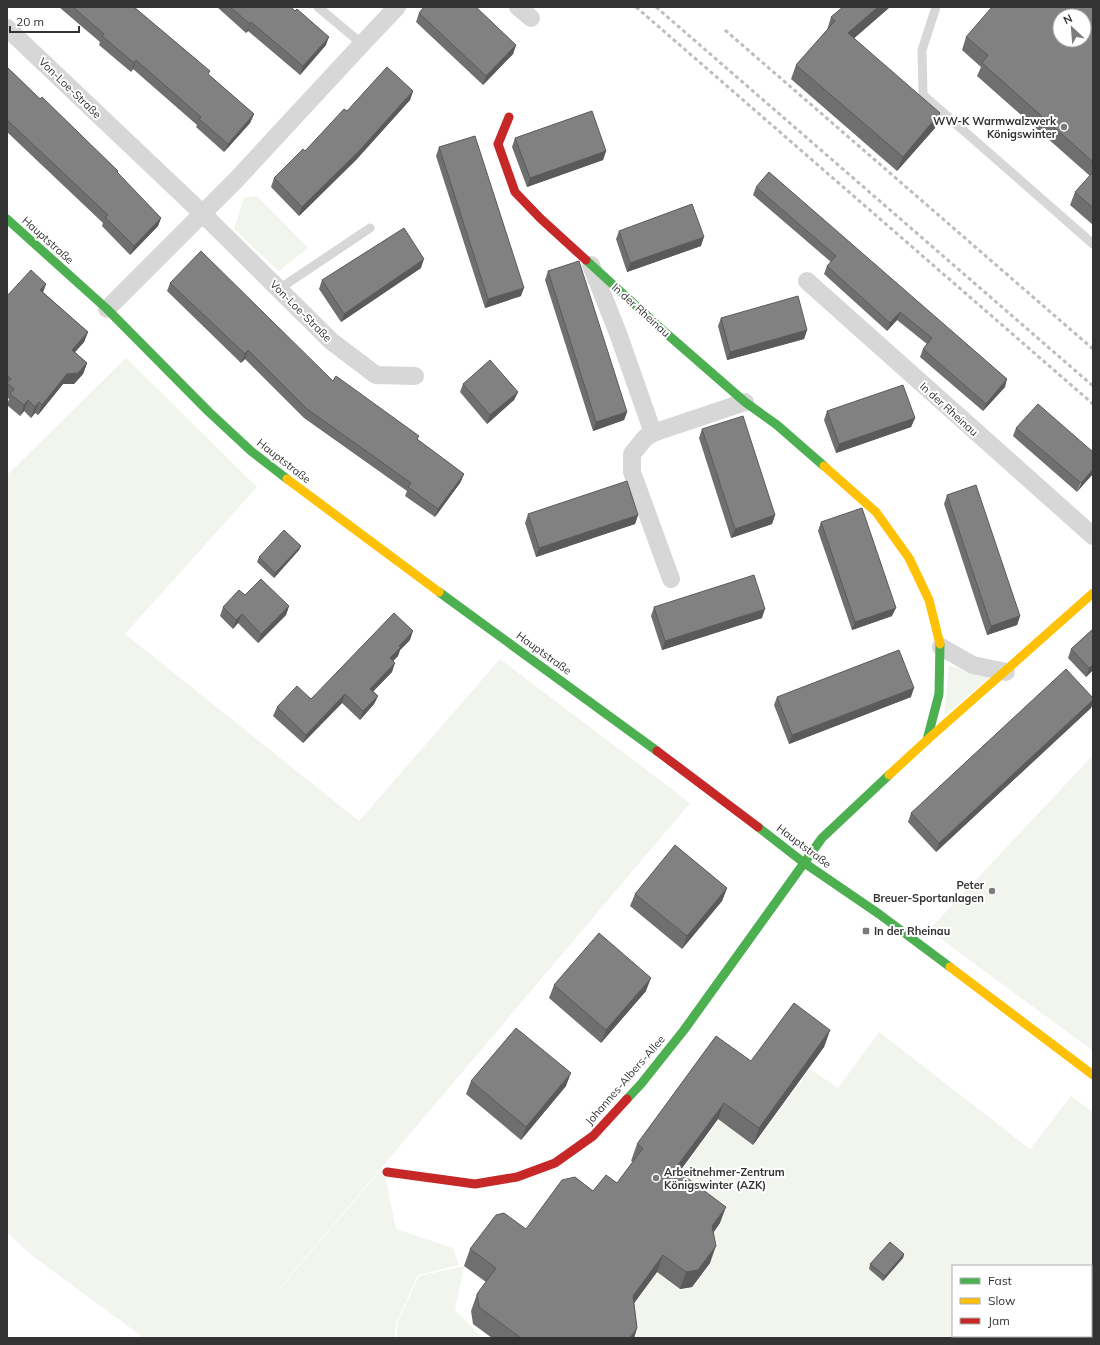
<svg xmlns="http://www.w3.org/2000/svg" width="1100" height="1345" viewBox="0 0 1100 1345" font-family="Mulish,sans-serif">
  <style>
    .green { fill: #f1f5ed }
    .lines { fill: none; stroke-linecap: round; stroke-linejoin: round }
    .lane { stroke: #d7d7d7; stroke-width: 9 }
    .street { stroke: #d7d7d7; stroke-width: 18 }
    .fast { stroke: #4caf50; stroke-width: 9 }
    .slow { stroke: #ffc107; stroke-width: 9 }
    .jam { stroke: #c62828; stroke-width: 9 }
    .rail { stroke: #bebebe; stroke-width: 3; stroke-dasharray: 4 3; stroke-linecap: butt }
    .wall { fill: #6f6f6f }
    .shaded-wall { fill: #5a5a5a }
    .building { fill: #818181; stroke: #5a5a5a; fill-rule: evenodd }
    .poi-dot { fill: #7a7a7a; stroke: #fff; stroke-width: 1.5 }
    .labels { text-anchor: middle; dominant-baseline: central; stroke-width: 4; stroke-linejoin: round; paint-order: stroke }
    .street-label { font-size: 11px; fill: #333; stroke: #fff }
    .poi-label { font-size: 11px; font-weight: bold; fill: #333; stroke: #fff; text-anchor: end }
  </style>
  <rect width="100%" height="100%" fill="#fff"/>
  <g class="green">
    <path d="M257,196l51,52 -29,23 -45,-42 10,-31z"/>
    <path d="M126,358l131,129 -132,147 234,187 141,-162 190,144 -413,488 6,-6 100,-118 13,62 57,19 6,17 -41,10 -22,48 -1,15h-251l-114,-84 -23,-22v-757z"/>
    <path d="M949,665l40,13 -45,38z"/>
    <path d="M1093,755v296l-164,-121z"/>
    <path d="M879,1032l151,117 41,-53 22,16v154l-2,7v-7h-138v70h120l-1,2h-442l-6,-20 33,-45 23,17 12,-2 19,-25 -3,-13 -4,-3 17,-24 -51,-37 53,-72 16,12 -4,7 18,13 57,-77 28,19z"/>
    <path d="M464,1266l-9,44 28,28h-86v-15l22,-47z"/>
  </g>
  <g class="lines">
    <g class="lane">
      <path d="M318,7l44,37"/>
      <path d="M936,7l-14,43 1,45 170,149"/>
      <path d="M279,289l91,-61"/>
    </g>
    <g class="street">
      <path d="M518,7l13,11"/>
      <path d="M7,28l196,186 128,127 45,34 39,1"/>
      <path d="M591,265l28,71 34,97 92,-31"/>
      <path d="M807,281l286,255"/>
      <path d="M107,309l129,-129 126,-136 35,-37"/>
      <path d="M653,433l-8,5 -13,16v18l39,107"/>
      <path d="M941,647l32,18 33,7"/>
    </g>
    <g class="fast">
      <path d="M7,219l100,90 102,103 42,39 36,28"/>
      <path d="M586,260l81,74 78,68 32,23 47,41"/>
      <path d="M439,592l218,159"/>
      <path d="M927,740l12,-46 1,-50"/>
      <path d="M758,827l45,35 76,52 71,53"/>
      <path d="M627,1099l14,-15 43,-54 138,-192 67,-63"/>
    </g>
    <g class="slow">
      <path d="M824,466l52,46 33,46 20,42 11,44"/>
      <path d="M287,479l152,113"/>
      <path d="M889,775l38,-35 166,-147"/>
      <path d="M950,967l143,108"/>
    </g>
    <g class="jam">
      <path d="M509,117l-11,27 17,48 25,26 46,42"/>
      <path d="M657,751l101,76"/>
      <path d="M387,1172l88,12 42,-7 38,-14 38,-27 34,-37"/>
    </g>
    <g class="rail">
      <path d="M636,7l457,397"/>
      <path d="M656,7l437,379"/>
      <path d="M725,30l368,319"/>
    </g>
  </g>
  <g class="wall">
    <path d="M59,7h75l75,68 45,39 -4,9 -26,29 -28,-25 1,-2 -64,-56 -2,3 -32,-27 1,-3z"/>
    <path d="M217,7h74l35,38 -26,30 -52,-44 -2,2z"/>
    <path d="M843,7h47l-36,31 81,90 -38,43 -106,-92 5,-14 31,-35 4,-13z"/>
    <path d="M1093,7v218l-23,-20 5,-13 15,-16 -113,-100 4,-9 -19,-17 4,-13z"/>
    <path d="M419,13l97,32 -3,9 -30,31 -67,-63z"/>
    <path d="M7,67l33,32 78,72 -1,2 44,45 -3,8 -28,29 -28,-29 1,-3 -96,-91z"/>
    <path d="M413,91l-3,9 -54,60 -57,56 -28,-29 3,-9 31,-27 42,-40z"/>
    <path d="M515,138l91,13 -3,9 -76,27 -15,-40z"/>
    <path d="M439,147l82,149 -36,12 -49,-152z"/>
    <path d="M756,187l249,200 -22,24 -63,-54 3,-8 4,-5 -30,-24 -10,11 -63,-57 3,-8 4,-4 -78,-67z"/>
    <path d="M619,231l82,15 -74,26 -11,-33z"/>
    <path d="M421,268l-80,54 -22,-33 3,-9z"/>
    <path d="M548,271l79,141 -3,8 -31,11 -48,-151z"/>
    <path d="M170,283l163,98 84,59 47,34 -4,9 -25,34 -30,-21 2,-5 -103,-73 -59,-59 -4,4 -74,-72z"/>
    <path d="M46,284l-3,8 45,40 -4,10 -9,10 12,11 -4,11 -9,10h-11l-25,31 -3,-2 -4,5 -7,-7 -4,5 -13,-11 2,-6 -2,-2v-101z"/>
    <path d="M721,318l86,12 -3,9 -77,21 -9,-34z"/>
    <path d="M463,384l55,8 -4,8 -27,24 -27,-32z"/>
    <path d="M827,411l88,7 -4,9 -75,26 -12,-33z"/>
    <path d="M1016,428l77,24 -16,40 -64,-56z"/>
    <path d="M702,429l73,86 -3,9 -41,14 -32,-100z"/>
    <path d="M947,495l73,121 -3,9 -30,10 -43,-131z"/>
    <path d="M528,514l110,1 -3,9 -99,33 -11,-34z"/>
    <path d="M821,522l71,94 -40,14 -34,-99z"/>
    <path d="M301,546l-2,4 -25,28 -17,-16 2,-5z"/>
    <path d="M245,595l44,11 -3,9 -28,28 -20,-20 -5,6 -13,-13 3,-9z"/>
    <path d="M654,607l108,11 -100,32 -11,-34z"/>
    <path d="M1093,629v41l-7,7 -18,-19 3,-9z"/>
    <path d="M410,640l-10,10 -2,6 -5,5 -1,11 -19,19 5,5 -4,8 -14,16 -18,-17 -39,40 -30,-27 4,-9 34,-8z"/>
    <path d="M777,697h134l-122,47 -15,-39z"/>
    <path d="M1093,698v5l-2,5 -155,144 -28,-30 3,-9z"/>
    <path d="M727,888l-5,13 -40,48 -52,-43 5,-12z"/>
    <path d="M554,985l92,6 -45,52 -52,-45z"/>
    <path d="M830,1030l-6,17 -71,98 -35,-26 -39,53 41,51 -6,9 -4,31 -18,24 -12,2 -23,-17 -23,31 3,25 -3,10h-142l-19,-14 -2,-13 6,-17 9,-12 -22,-16 6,-17 56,-20 67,-38 24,-8 16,-21 -2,-1 6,-17 114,-83z"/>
    <path d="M471,1081l95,5 -45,54 -55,-46z"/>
    <path d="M904,1254l-1,4 -20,23 -14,-12 1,-5z"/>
  </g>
  <g class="shaded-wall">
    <path d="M878,7h12l-47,41 5,-15z"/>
    <path d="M251,22l-3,9 -2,2 4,-9z"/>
    <path d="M329,37l-3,8 -26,30 3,-9z"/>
    <path d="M516,45l-3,9 -30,31 3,-9z"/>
    <path d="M136,60l-3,9 -2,3 3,-9z"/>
    <path d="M413,91l-3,9 -54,60 -57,56 3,-9z"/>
    <path d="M940,113l-5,15 -38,43 6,-14z"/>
    <path d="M254,114l-4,9 -26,29 4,-8z"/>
    <path d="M606,151l-3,9 -76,27 3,-9z"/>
    <path d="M161,218l-3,8 -28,29 4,-9z"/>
    <path d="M704,237l-3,9 -74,26 3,-9z"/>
    <path d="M424,259l-3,9 -80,54 3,-8z"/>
    <path d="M46,284l-4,11 -2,-5z"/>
    <path d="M524,288l-3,8 -36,12 3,-9z"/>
    <path d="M900,312l-3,8 -10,11 3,-8z"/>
    <path d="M807,330l-3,9 -77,21 3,-8z"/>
    <path d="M88,332l-4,10 -16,18 4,-10z"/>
    <path d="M248,350l-3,9 -4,4 4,-9z"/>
    <path d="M87,363l-4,11 -9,10h-11l-25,31 4,-10 25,-31z"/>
    <path d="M1007,379l-2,8 -22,24 3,-7z"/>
    <path d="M518,392l-4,8 -27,24 3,-9z"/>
    <path d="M28,400l-4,11 -4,5 4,-11z"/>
    <path d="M39,402l-4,11 -4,5 4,-11z"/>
    <path d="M627,412l-3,8 -31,11 3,-9z"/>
    <path d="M915,418l-4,9 -75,26 3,-9z"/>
    <path d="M1093,469v5l-16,18 4,-9z"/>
    <path d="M464,474l-4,9 -25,34 3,-8z"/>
    <path d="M638,515l-3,9 -99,33 3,-9z"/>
    <path d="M775,515l-3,9 -41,14 4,-9z"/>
    <path d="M301,546l-2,4 -25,28 1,-5z"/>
    <path d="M289,606l-3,9 -28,28 3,-9z"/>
    <path d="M896,608l-4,8 -40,14 3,-8z"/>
    <path d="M765,609l-3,9 -100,32 3,-9z"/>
    <path d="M242,614l-4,9 -5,6 3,-9z"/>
    <path d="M1020,616l-3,9 -30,10 4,-9z"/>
    <path d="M413,631l-3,9 -10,10 -2,6 -11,11 3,-9 9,-12z"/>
    <path d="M395,663l-3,9 -25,26 3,-9z"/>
    <path d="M1093,665v5l-7,7 3,-9z"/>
    <path d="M914,688l-3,9 -122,47 3,-9z"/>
    <path d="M345,694l-3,9 -39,40 3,-8z"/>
    <path d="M378,696l-4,8 -14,16 3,-9z"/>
    <path d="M1093,700v3l-2,5 -155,144 3,-9z"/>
    <path d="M727,888l-5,13 -40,48 5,-13z"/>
    <path d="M651,978l-5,13 -45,52 5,-13z"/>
    <path d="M830,1030l-6,17 -71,98 6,-17z"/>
    <path d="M571,1073l-5,13 -45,54 5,-13z"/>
    <path d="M724,1103l-6,16 -49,67 6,-17z"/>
    <path d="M726,1207l-6,16 -14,19 6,-16z"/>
    <path d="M716,1246l-6,17 -18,24 -12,2 6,-17z"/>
    <path d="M904,1254l-1,4 -20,23 2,-5z"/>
    <path d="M663,1255l-6,17 -30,41 6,-17z"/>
    <path d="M637,1328l-3,10h-4z"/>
  </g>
  <g class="building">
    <path d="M73,7h61l76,64 -2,3 46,40 -26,30 -29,-25 2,-2 -65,-57 -2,3 -32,-27 2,-2z"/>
    <path d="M230,7h61l4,4 2,-2 32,28 -26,29 -52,-44 -1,2z"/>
    <path d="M424,7h52l40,38 -30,31 -67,-63z"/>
    <path d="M843,7h35l-30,26 92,80 -37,44 -107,-92 39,-44 -4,-4z"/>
    <path d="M992,7h101v155l-111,-99 6,-8 -22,-18zM1060,16h24v24h-24z"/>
    <path d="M7,67l33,32 2,-2 76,74 -1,1 44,46 -27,28 -29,-29 3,-2 -101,-95z"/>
    <path d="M387,67l26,24 -54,60 -57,56 -28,-29 29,-29 2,2 39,-42 3,2z"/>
    <path d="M592,111l14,40 -76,27 -15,-40z"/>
    <path d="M475,136l49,152 -36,11 -49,-152z"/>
    <path d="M769,172l238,207 -21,25 -63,-55 9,-11 -32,-26 -10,11 -63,-57 9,-10 -80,-69z"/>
    <path d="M1093,172v36l-18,-16z"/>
    <path d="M692,204l12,33 -74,26 -11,-32z"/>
    <path d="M404,228l20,31 -80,55 -22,-34z"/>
    <path d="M201,251l132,130 3,-5 83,60 -2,3 47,35 -26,35 -30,-22 3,-4 -104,-74 -59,-59 -3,4 -75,-71z"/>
    <path d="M579,261l48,151 -31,10 -48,-151z"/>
    <path d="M31,270l15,14 -6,6 48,42 -16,18 15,13 -9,10 -11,1 -25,31 -3,-3 -4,5 -7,-7 -4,5 -14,-11 4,-5 -7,-6 4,-4 -4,-3v-80z"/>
    <path d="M798,296l9,34 -77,22 -9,-34z"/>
    <path d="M490,360l28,32 -28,23 -27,-31z"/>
    <path d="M903,385l12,33 -76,26 -12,-33z"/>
    <path d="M1038,404l55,48v17l-12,14 -65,-55z"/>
    <path d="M743,416l32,99 -40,14 -33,-100z"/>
    <path d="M627,481l11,34 -99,33 -11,-34z"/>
    <path d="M976,485l44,131 -29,10 -44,-131z"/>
    <path d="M862,508l34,100 -41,14 -34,-100z"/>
    <path d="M284,530l17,16 -26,27 -16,-16z"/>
    <path d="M754,575l11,34 -100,32 -11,-34z"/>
    <path d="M261,579l28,27 -28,28 -19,-20 -6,6 -13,-13 16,-17 6,5z"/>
    <path d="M394,613l19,18 -14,15 2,1 -11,11 5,5 -25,26 8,7 -15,15 -18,-17 -39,41 -29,-28 20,-21 14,13z"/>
    <path d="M1093,629v36l-4,3 -18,-19z"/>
    <path d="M899,650l15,38 -122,47 -15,-38z"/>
    <path d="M1066,669l27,29v2l-154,143 -28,-30z"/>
    <path d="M675,845l52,43 -40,48 -52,-42z"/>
    <path d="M599,933l52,45 -45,52 -52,-45z"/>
    <path d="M794,1003l36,27 -71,98 -35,-25 -49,66 51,38 -14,19 4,20 -18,24 -12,2 -23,-17 -30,41 4,32 -7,10h-109l-42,-31 -2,-13 19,-26 -26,-19 26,-34 8,-2 22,16 36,-49 13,-3 18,14 13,-16 11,8 26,-35 -6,-4 79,-108 35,25z"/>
    <path d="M516,1028l55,45 -45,54 -55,-46z"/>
    <path d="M890,1242l14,12 -19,22 -15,-12z"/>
  </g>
  <g class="poi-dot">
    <circle cx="1064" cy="127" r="4"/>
    <circle cx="992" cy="891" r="4"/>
    <rect x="862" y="927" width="8" height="8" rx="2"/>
    <circle cx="656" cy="1178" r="4"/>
  </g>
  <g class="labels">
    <g class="street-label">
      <text transform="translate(70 88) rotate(44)">Von-Loe-Straße</text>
      <text transform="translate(48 240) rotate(42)">Hauptstraße</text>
      <text transform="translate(641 310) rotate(42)">In der Rheinau</text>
      <text transform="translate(301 311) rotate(45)">Von-Loe-Straße</text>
      <text transform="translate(949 409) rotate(42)">In der Rheinau</text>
      <text transform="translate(284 461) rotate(38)">Hauptstraße</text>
      <text transform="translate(544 653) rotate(36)">Hauptstraße</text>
      <text transform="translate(804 846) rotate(37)">Hauptstraße</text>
      <text transform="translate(625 1080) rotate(-49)">Johannes-Albers-Allee</text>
    </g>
    <g class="poi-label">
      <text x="1056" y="121">WW-K Warmwalzwerk<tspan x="1056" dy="13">Königswinter</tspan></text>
      <text x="984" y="885">Peter<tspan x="984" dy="13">Breuer-Sportanlagen</tspan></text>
      <text x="874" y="931" text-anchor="start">In der Rheinau</text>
      <text x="664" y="1172" text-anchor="start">Arbeitnehmer-Zentrum<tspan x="664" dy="13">Königswinter (AZK)</tspan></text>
    </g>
  </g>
  <rect width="1100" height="1345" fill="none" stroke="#333333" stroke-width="16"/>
  <rect x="952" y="1265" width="140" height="72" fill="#ffffff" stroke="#adadad"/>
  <rect x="960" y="1278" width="20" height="6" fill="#4caf50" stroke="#adadad"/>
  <text x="988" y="1285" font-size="12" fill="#333333">Fast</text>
  <rect x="960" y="1298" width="20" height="6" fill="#ffc107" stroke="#adadad"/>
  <text x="988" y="1305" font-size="12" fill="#333333">Slow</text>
  <rect x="960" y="1318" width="20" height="6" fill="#c62828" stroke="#adadad"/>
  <text x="988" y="1325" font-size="12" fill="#333333">Jam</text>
  <g transform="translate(1072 28) rotate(334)"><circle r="19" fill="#ffffff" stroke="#adadad"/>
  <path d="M0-3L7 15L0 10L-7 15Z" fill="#7a7a7a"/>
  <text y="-6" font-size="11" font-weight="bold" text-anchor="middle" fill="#333333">N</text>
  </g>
  <path d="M10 26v6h69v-6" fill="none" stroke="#333333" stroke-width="2"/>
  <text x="16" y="26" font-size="12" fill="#333333" stroke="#ffffff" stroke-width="3" paint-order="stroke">20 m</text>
</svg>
